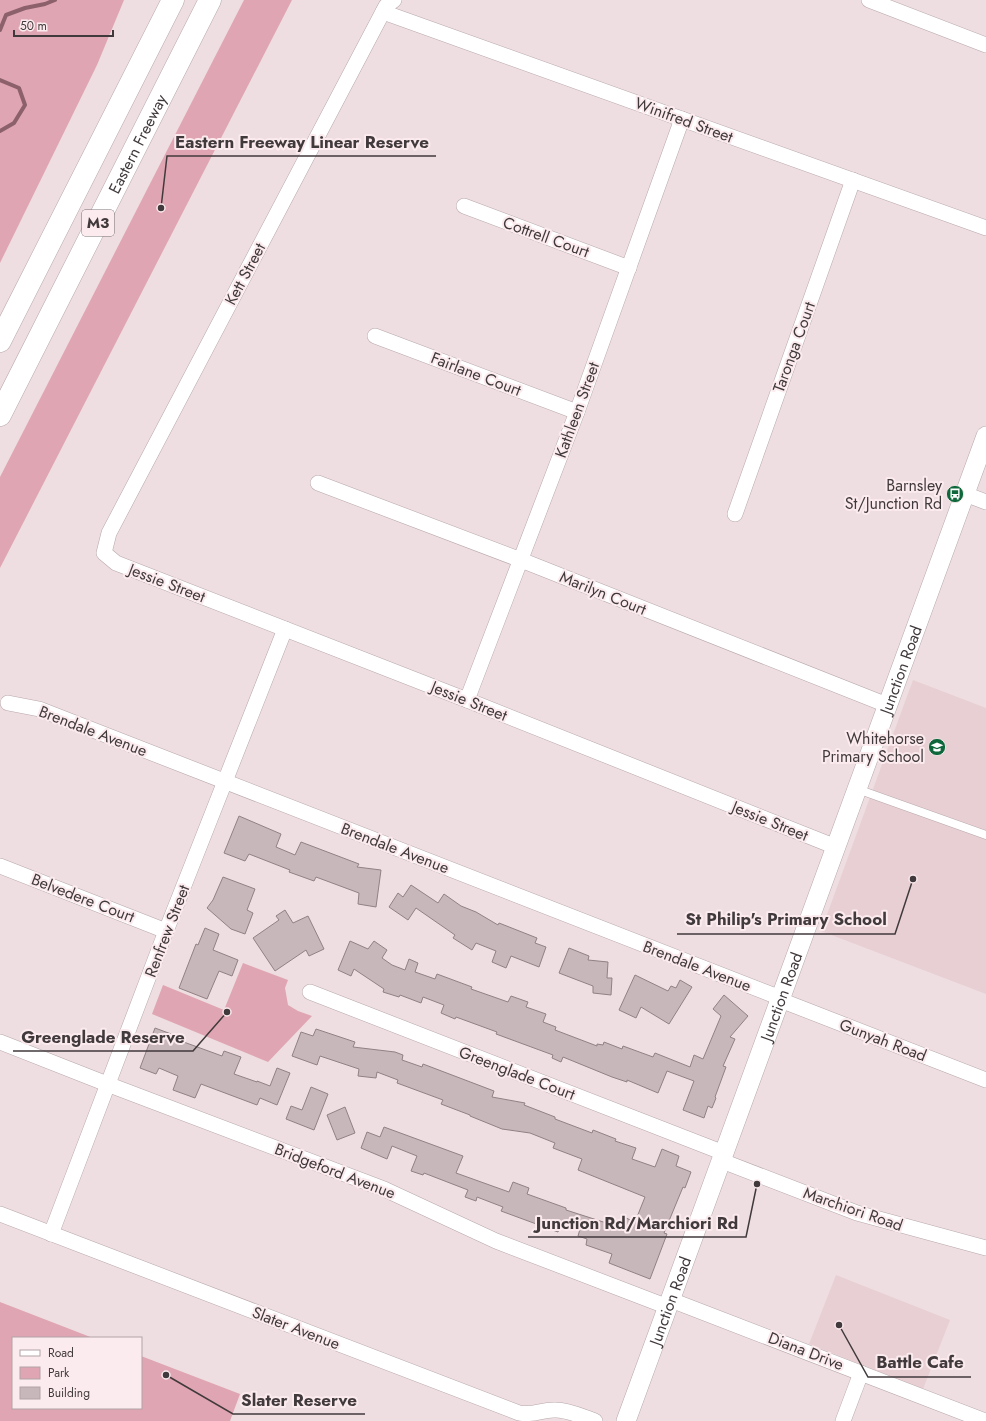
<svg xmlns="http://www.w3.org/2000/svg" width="986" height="1421" viewBox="0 0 986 1421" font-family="Jost,sans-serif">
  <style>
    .built { fill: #e8cfd4 }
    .green { fill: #dfa5b2 }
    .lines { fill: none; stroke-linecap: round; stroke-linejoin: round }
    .stream { stroke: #8c616b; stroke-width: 4 }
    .building { fill: #c7b7ba; stroke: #908184 }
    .service-casing { stroke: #b8a8ab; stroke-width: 9 }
    .minor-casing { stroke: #b8a8ab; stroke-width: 16 }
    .tertiary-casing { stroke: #b8a8ab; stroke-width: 20 }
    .motorway-casing { stroke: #b8a8ab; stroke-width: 23 }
    .service { stroke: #fff; stroke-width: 8 }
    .minor { stroke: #fff; stroke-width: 15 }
    .tertiary { stroke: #fff; stroke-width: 19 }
    .motorway { stroke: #fff; stroke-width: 22 }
    .labels { text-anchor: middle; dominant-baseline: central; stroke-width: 4; stroke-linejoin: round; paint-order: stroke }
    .shield { fill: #fcebee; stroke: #796f71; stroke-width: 1 }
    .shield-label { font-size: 15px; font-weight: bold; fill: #413a3c }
    .street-label { font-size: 16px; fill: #413a3c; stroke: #fcebee }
    .poi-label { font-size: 16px; fill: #413a3c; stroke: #fcebee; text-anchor: end }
    .leader { fill: none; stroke: #413a3c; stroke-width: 1.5 }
    .callout-dot { fill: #413a3c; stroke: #fcebee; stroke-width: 1.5 }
    .callout-label { font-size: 17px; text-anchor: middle; font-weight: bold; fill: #413a3c; stroke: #fcebee; stroke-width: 4; stroke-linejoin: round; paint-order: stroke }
  </style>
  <rect width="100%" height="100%" fill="#eedee1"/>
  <g class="built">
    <path d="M913,680l73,28v286l-165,-63z"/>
    <path d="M836,1275l114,45 -27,69 -114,-45z"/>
  </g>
  <g class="green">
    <path d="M0,0h124l-27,65 -97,198z"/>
    <path d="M244,0h48l-292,568v-91z"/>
    <path d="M243,963l45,17 -3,8 3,17 10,6 14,5 -44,46 -116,-48 11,-29 61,25z"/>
    <path d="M0,1302l93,36h-80v70h128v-52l99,38 -10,27h-230z"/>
  </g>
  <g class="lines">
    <g class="stream">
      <path d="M0,30l6,-15 19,-7 20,-4 10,-4"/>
      <path d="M0,80l19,8 6,17 -11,18 -14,8"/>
    </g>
  </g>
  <g class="building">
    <path d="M239,816l42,18 -5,13 19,8 6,-13 58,22 -2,3 24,3 -5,37 -18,-3 1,-11 -43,-16 -2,4 -25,-9 1,-2 -41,-16 -4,7 -21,-8z"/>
    <path d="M223,877l32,12 -8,21 6,3 -8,21 -14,-5 -24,-21 6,-8z"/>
    <path d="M411,885l27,18 6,-9 17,12 15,6 22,13 1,-2 38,15 -2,5 11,4 -7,20 -28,-11 -5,12 -14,-6 4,-11 -20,-8 -4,7 -19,-12 2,-3 -39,-27 -8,12 -19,-13 9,-14 5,4z"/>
    <path d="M285,910l8,13 15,-7 16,33 -15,7 -3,-6 -31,21 -22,-33 26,-18 -3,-4z"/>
    <path d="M205,928l14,6 -6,16 25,10 -6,16 -13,-5 -12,28 -28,-11 17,-44 2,1z"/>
    <path d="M350,941l18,8 6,-8 13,9 -5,8 10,7 13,5 4,-11 9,4 -3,9 20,7 2,-5 35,13 -1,2 37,13 3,-6 17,6 -2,5 20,7 -3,8 13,5 -1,3 42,16v-2l6,1 1,-3 18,7 1,-3 30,11 2,-4 35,14 4,-12 9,4 18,-43 -8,-7 11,-14 24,21 -18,21 5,2 -12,27 3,1 -11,30 1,1 -4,10 -4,-2 -4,12 -21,-8 11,-29 -27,-10 -9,22 -31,-13v2l-15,-5 -49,-20 -2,5 -9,-4 1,-3 -57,-21 1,-2 -41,-15 -1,2 -14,-6 3,-8 -21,-8 -2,6 -21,-8 -1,2 -16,-5 1,-3 -30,-20 -3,7 -13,-6z"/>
    <path d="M569,948l20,8 -1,4 20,2 -1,16h5l-1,17 -18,-2v-7l-34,-13z"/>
    <path d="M635,975l33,16 3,-5 5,2 4,-8 12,7 -23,37 -28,-17 -5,11 -17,-8z"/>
    <path d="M155,1028l27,10 -1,3 41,15 2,-5 17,6 -7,17 23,8v-1l13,5 7,-18 13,5 -13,32 -17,-7 -3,7 -56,-21 -6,14 -22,-8 5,-14 -19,-8 -3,6 -16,-6z"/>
    <path d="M316,1029l39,13 -2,5 42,5 8,3 -1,5 20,7 1,-3 71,27 -2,6 33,6 -1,2 31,12v2l37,14 1,-3 23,9 -1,2 21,7 -4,11 23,8 7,-18 17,7 -3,10 15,6 -6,16 -2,-1 -19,46 3,1 -17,45 -41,-16 3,-9 -26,-9 1,-6 -9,-3 2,-7 -19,-6 -3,9 -57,-21 2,-4 -26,-10 -1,4 -11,-4 3,-7 -44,-17 -1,2 -12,-4 6,-15 -25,-10 -5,13 -26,-11 6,-16 13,5 4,-10 79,29 -7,17 53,19 4,-10 16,6 -2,6 39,14v2l56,18 4,-10 9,4 10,-25 -67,-27 4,-11 -29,-11 2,-5 -25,-10 -28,-4 -32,-13v-1l-29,-11 2,-4 -46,-17 1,-3 -21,-8 -1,6 -18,-2 1,-7 -39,-13 -3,9 -25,-9 9,-24 12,4z"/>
    <path d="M311,1087l17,7 -14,36 -28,-11 5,-13 11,4z"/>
    <path d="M345,1107l10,26 -18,7 -10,-25z"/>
  </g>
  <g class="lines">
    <defs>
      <path id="service" d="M857,789l129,46"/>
      <g id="minor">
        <path d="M394,0l-8,6 -277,527 -5,20 12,10 351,137 369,147"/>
        <path d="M869,0l117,45"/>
        <path d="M383,12l603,216"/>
        <path d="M464,206l165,62"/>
        <path d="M375,336l202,76"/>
        <path d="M318,483l203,77 366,145"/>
        <path d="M965,494l21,8"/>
        <path d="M735,514l118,-334"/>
        <path d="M467,700l110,-288 105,-293"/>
        <path d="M8,703l31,6 734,286 15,8 198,77"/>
        <path d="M0,866l166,65"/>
        <path d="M310,992l414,161"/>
        <path d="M0,1042l107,42 277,105 112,52 172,66"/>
        <path d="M722,1161l135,52 129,35"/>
        <path d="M0,1214l519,199c15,3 23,-4 37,-3 13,0 27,7 39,11"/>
        <path d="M51,1234l115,-303 119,-302"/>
        <path d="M671,1300l314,121"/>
        <path d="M843,1421l18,-48"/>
      </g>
      <g id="tertiary">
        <path id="s1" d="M626,1421l360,-985"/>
      </g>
      <g id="motorway">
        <path d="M0,341l173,-341"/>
        <path id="s2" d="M0,415l210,-415"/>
      </g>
    </defs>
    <use href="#service" class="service-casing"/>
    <use href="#minor" class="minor-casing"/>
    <use href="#tertiary" class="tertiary-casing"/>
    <use href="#motorway" class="motorway-casing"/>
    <use href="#service" class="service"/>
    <use href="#minor" class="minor"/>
    <use href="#tertiary" class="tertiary"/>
    <use href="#motorway" class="motorway"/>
  </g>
  <defs>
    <symbol id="bus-disc" viewBox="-11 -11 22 22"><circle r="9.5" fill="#0e683b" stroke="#fcebee"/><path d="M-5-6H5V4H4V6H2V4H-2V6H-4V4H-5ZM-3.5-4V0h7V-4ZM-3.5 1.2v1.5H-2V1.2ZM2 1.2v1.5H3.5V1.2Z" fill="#fff"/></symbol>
    <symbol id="school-disc" viewBox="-11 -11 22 22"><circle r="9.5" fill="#0e683b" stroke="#fcebee"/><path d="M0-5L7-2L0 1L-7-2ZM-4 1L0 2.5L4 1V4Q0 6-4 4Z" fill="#fff"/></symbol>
  </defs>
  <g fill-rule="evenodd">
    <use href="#bus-disc" x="945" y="484" width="20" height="20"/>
    <use href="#school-disc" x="927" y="737" width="20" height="20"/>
  </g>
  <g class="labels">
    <rect class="shield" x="82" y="210" width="32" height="26" rx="3"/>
    <g class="shield-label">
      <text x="98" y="223">M3</text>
    </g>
    <g class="street-label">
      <text transform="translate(684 120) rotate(20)">Winifred Street</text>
      <text stroke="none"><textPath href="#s2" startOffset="304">Eastern Freeway</textPath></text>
      <text transform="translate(546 237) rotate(20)">Cottrell Court</text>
      <text transform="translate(245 274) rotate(-62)">Kett Street</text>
      <text transform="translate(794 347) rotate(-70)">Taronga Court</text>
      <text transform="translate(476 374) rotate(21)">Fairlane Court</text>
      <text transform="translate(577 410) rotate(-70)">Kathleen Street</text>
      <text transform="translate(167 583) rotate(21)">Jessie Street</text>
      <text transform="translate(603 593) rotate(22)">Marilyn Court</text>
      <text stroke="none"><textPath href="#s1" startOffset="800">Junction Road</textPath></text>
      <text transform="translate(469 701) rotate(22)">Jessie Street</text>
      <text transform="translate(93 731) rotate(21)">Brendale Avenue</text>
      <text transform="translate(770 821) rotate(22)">Jessie Street</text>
      <text transform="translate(395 848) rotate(21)">Brendale Avenue</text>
      <text transform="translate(83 898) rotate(21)">Belvedere Court</text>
      <text transform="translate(167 931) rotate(-69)">Renfrew Street</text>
      <text transform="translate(697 966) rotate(21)">Brendale Avenue</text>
      <text stroke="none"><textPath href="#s1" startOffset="452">Junction Road</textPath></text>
      <text transform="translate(883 1040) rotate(21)">Gunyah Road</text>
      <text transform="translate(517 1073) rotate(21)">Greenglade Court</text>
      <text transform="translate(335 1171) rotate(21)">Bridgeford Avenue</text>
      <text transform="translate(853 1209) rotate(19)">Marchiori Road</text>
      <text stroke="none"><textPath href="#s1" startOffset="128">Junction Road</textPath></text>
      <text transform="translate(296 1328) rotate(21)">Slater Avenue</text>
      <text transform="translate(806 1351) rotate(21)">Diana Drive</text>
    </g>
    <g class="poi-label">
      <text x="942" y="485">Barnsley<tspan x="942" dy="18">St/Junction Rd</tspan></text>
      <text x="924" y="738">Whitehorse<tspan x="924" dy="18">Primary School</tspan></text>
    </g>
  </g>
  <path class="leader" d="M161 208L167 156H436M913 879L895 934H677M227 1012L193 1051H13M757 1184L746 1237H528M839 1325L868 1377H971M166 1375L233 1414H365"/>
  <g class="callout-dot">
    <circle cx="161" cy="208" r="4"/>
    <circle cx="913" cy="879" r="4"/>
    <circle cx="227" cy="1012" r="4"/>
    <circle cx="757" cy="1184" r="4"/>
    <circle cx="839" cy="1325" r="4"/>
    <circle cx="166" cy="1375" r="4"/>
  </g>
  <g class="callout-label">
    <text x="302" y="148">Eastern Freeway Linear Reserve</text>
    <text x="786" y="925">St Philip's Primary School</text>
    <text x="103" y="1043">Greenglade Reserve</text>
    <text x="637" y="1229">Junction Rd/Marchiori Rd</text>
    <text x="920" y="1368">Battle Cafe</text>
    <text x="299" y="1406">Slater Reserve</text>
  </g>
  <rect x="12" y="1337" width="130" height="72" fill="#fcebee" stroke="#b1a4a7"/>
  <rect x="20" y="1350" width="20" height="6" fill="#ffffff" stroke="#b1a4a7"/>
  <text x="48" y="1357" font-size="12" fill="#413a3c">Road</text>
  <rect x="20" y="1367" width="20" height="12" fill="#dfa5b2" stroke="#b1a4a7"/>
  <text x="48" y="1377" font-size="12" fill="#413a3c">Park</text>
  <rect x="20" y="1387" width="20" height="12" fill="#c7b7ba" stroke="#b1a4a7"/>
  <text x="48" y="1397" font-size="12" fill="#413a3c">Building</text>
  <path d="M14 30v6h99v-6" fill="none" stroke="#413a3c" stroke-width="2"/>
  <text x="20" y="30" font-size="12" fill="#413a3c" stroke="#fcebee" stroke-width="3" paint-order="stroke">50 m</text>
</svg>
